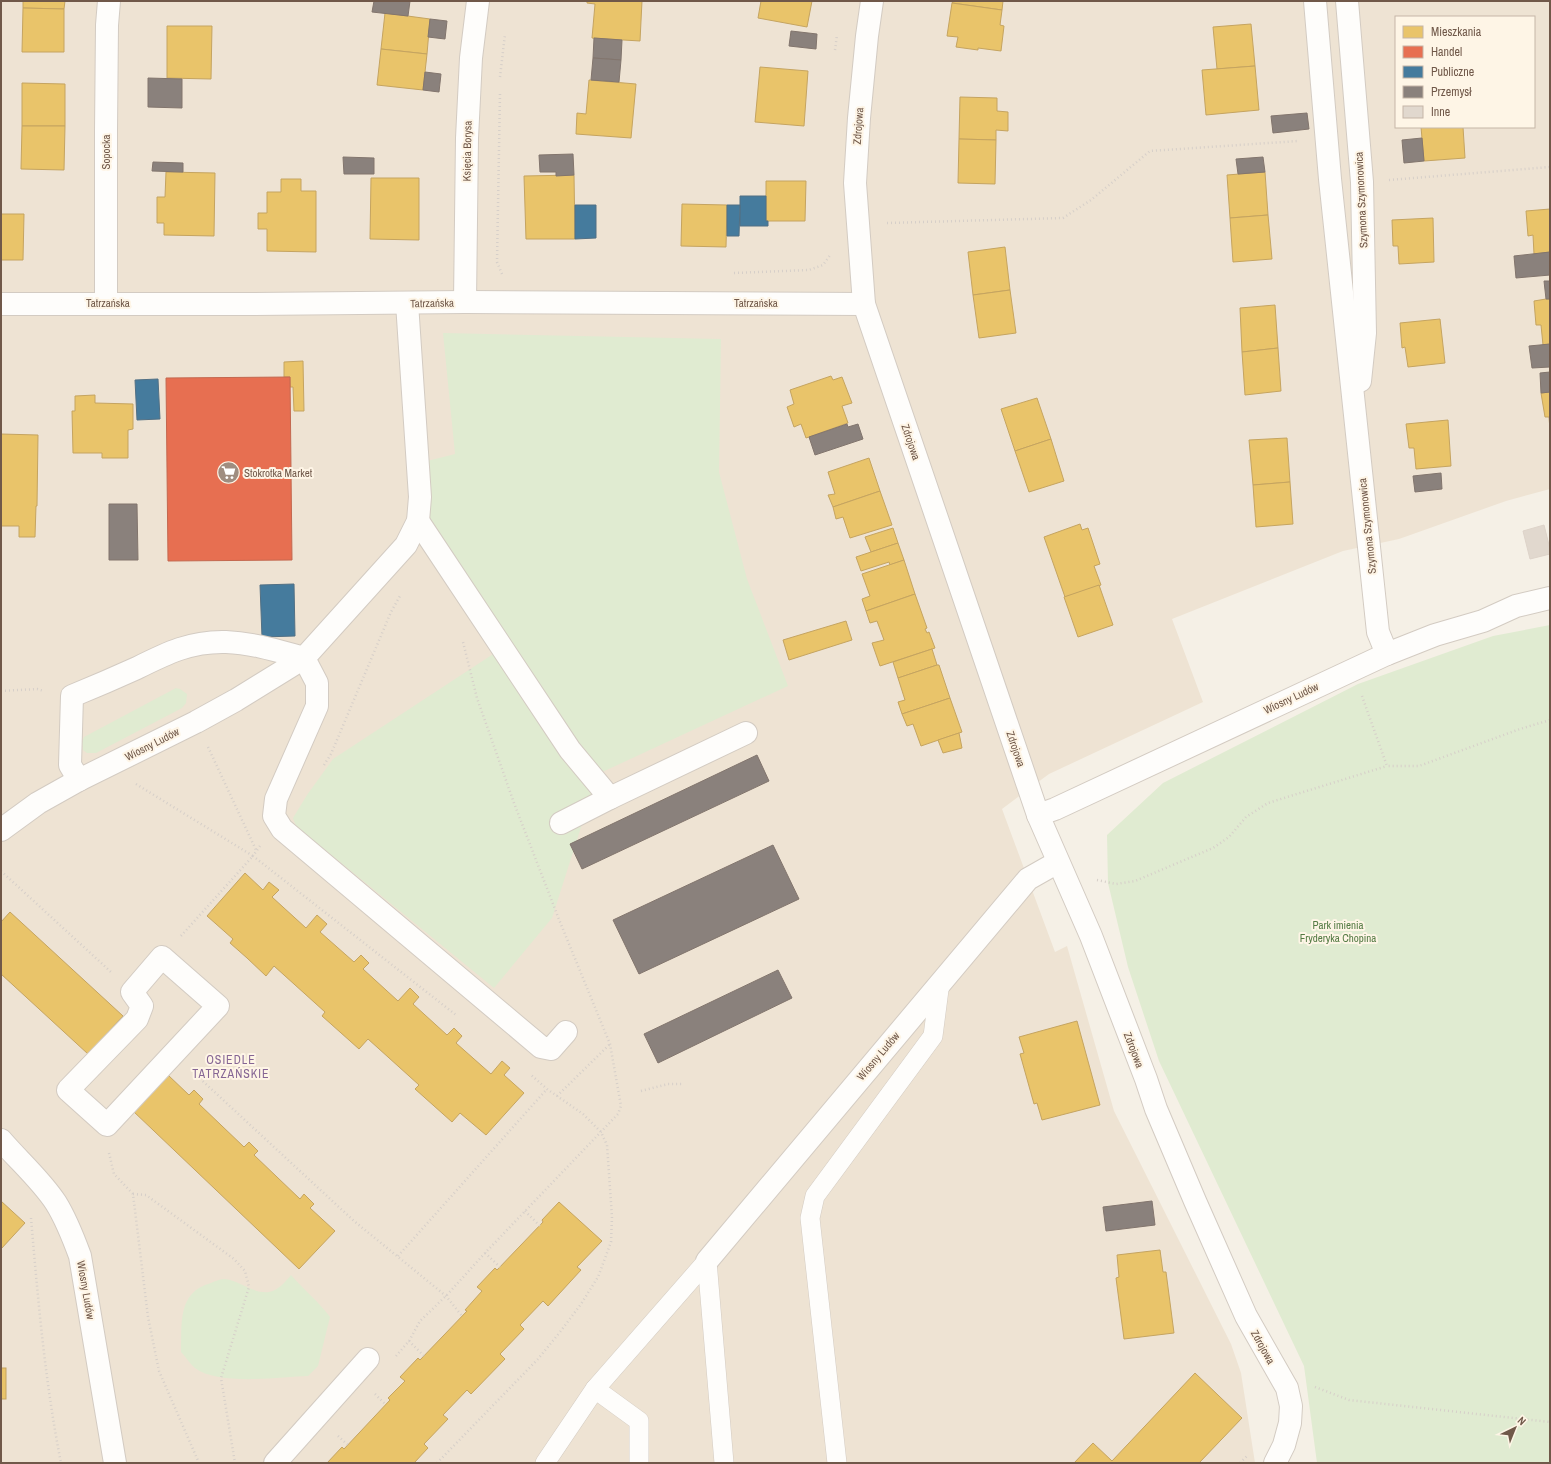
<svg xmlns="http://www.w3.org/2000/svg" width="1551" height="1464" viewBox="0 0 1551 1464" font-family="'Archivo Narrow',sans-serif">
  <style>
    .residential { fill: #eee3d3; fill-rule: evenodd }
    .green { fill: #e0ebd1 }
    .homes { fill: #e9c46a; stroke: #c5a460 }
    .shops { fill: #e76f51; stroke: #c3684f }
    .public { fill: #457b9d; stroke: #527084 }
    .industry { fill: #8a817c; stroke: #82756d }
    .building { fill: #e1d8ce; stroke: #ddd3c9 }
    .lines { fill: none; stroke-linecap: round; stroke-linejoin: round }
    .service-casing { stroke: #d3cbc2; stroke-width: 20 }
    .pedestrian-casing { stroke: #d3cbc2; stroke-width: 24 }
    .minor-casing { stroke: #d3cbc2; stroke-width: 24 }
    .path { stroke: #d6cfc9; stroke-width: 2.5; stroke-dasharray: 1 3; stroke-linecap: butt }
    .service { stroke: #fefdfb; stroke-width: 19 }
    .pedestrian { stroke: #fefdfb; stroke-width: 22 }
    .minor { stroke: #fefdfb; stroke-width: 22 }
    .labels { text-anchor: middle; dominant-baseline: central; stroke-width: 4; stroke-linejoin: round; paint-order: stroke }
    .street-label { font-size: 11px; fill: #705849; stroke: #fef5e6 }
    .poi-label { font-size: 11px; fill: #705849; stroke: #fef5e6; text-anchor: start }
    .park-label { font-size: 11px; fill: #547b44; stroke: #fef5e6 }
    .neighbourhood-label { font-size: 12px; letter-spacing: 1px; fill: #856594; stroke: #fef5e6 }
  </style>
  <rect width="100%" height="100%" fill="#f5f0e6"/>
  <path class="residential" d="M1,1h1549v488l-44,12 -107,38 -56,12 -171,68 31,83 -154,72 -47,35 53,143 12,-6 47,165 117,233 10,29 14,90h-1254zM1396,17h138v110h-138z"/>
  <g class="green">
    <path d="M443,333l278,6 -2,133 28,107 41,107 -190,88 -46,144 -58,70 -198,-162 -3,-8 14,-23 26,-36 177,-116 -84,-126 1,-56 28,-7z"/>
    <path d="M1550,625v838h-233l-13,-97 -145,-305 -31,-94 -20,-84 -1,-48 56,-52 195,-99 135,-48z"/>
    <path d="M176,688l4,1 7,5 -1,9 -4,5 -86,45h-9l-4,-3 -1,-8 2,-5z"/>
    <path d="M291,1275c13,15 28,27 39,42l-12,49 -10,10c-28,1 -90,10 -113,-8 -5,-4 -9,-11 -14,-16 1,-28 -4,-60 30,-69 4,-2 10,-4 14,-4 16,2 28,15 44,13 10,-2 16,-10 22,-17z"/>
  </g>
  <g class="homes">
    <path d="M23,1h42l-1,8 -41,-1z"/>
    <path d="M587,1h55l-2,40 -48,-3 3,-34 -8,-1z"/>
    <path d="M761,1h51l-5,26 -49,-9z"/>
    <path d="M953,1h50l-1,9 -50,-7z"/>
    <path d="M952,3l50,7 -2,15 4,1 -3,25 -23,-3v2l-22,-3 2,-10 -11,-1z"/>
    <path d="M23,8l41,1v43h-42z"/>
    <path d="M385,13l45,6 -3,35 -46,-5z"/>
    <path d="M1251,24l4,42 -38,3 -4,-42z"/>
    <path d="M167,26h45l-1,53 -44,-1z"/>
    <path d="M381,49l46,5 -4,36 -46,-5z"/>
    <path d="M1255,66l4,44 -53,5 -4,-45z"/>
    <path d="M760,67l48,4 -4,55 -49,-4z"/>
    <path d="M589,80l47,4 -5,54 -55,-4 1,-21 9,1z"/>
    <path d="M22,83l43,1v42h-43z"/>
    <path d="M960,97l37,1v13l11,1v19l-12,-1v10l-37,-1z"/>
    <path d="M22,126h43l-1,44 -43,-1z"/>
    <path d="M1421,127h42l2,31 -41,3z"/>
    <path d="M959,139l37,1 -1,44 -37,-1z"/>
    <path d="M166,172l49,1 -1,63 -50,-1v-12h-7v-26h8z"/>
    <path d="M1265,172l3,43 -38,3 -3,-43z"/>
    <path d="M574,175l1,64h-49l-2,-63z"/>
    <path d="M371,178h48v62l-49,-1z"/>
    <path d="M281,179h20v12h15v61l-49,-1v-22h-9v-16h9v-21h14z"/>
    <path d="M766,181h40l-1,40h-39z"/>
    <path d="M682,204l45,1 -1,42 -45,-1z"/>
    <path d="M1550,209v43l-16,2 -1,-19 -5,1 -2,-25z"/>
    <path d="M1,214h23l-1,46h-22z"/>
    <path d="M1268,215l4,44 -39,3 -3,-44z"/>
    <path d="M1433,218l1,44 -35,2 -1,-18h-5l-1,-26z"/>
    <path d="M1005,247l5,43 -37,5 -5,-43z"/>
    <path d="M1010,290l6,43 -37,5 -6,-43z"/>
    <path d="M1546,299h4v45l-7,1 -2,-20h-5l-2,-24z"/>
    <path d="M1275,305l3,43 -36,4 -2,-44z"/>
    <path d="M1440,319l5,44 -37,4 -3,-20 -3,1 -2,-25z"/>
    <path d="M1278,348l3,43 -36,4 -3,-43z"/>
    <path d="M303,361l1,50h-10l-1,-24h-3v-10h-6v-15z"/>
    <path d="M831,376l2,4 9,-3 10,26 -10,3 6,17 -42,15 -5,-14 -7,3 -7,-20 7,-3 -4,-14z"/>
    <path d="M1550,392v38l-1,-13h-4l-4,-24z"/>
    <path d="M95,395v8l38,1v25l-5,1v28h-26v-5h-29l-1,-42h3v-15z"/>
    <path d="M1037,398l14,41 -36,12 -14,-42z"/>
    <path d="M1448,420l3,46 -35,3 -2,-21h-5l-3,-24z"/>
    <path d="M1,434l37,1 -1,71h-1l-1,31h-16v-11h-18z"/>
    <path d="M1287,438l3,44 -37,3 -4,-45z"/>
    <path d="M1051,439l13,42 -35,11 -14,-41z"/>
    <path d="M869,458l11,33 -47,16 -5,-12 7,-1 -7,-22z"/>
    <path d="M1290,482l3,42 -37,3 -3,-42z"/>
    <path d="M880,491l12,34 -42,13 -7,-21 -7,2 -3,-12z"/>
    <path d="M1080,524l2,6 6,-2 12,36 -6,2 7,19 -36,12 -21,-60z"/>
    <path d="M893,528l5,15 -27,9 -6,-15z"/>
    <path d="M898,543l6,17 -14,5 -1,-3 -28,9 -5,-14z"/>
    <path d="M904,560l11,34 -49,17 -4,-12 8,-3 -8,-22z"/>
    <path d="M1099,585l14,40 -35,12 -14,-40z"/>
    <path d="M915,594l12,34 -2,1 2,4 2,-1 6,16 -55,18 -8,-23 12,-3 -7,-19 -7,2 -4,-12z"/>
    <path d="M846,621l6,19 -63,20 -6,-20z"/>
    <path d="M932,649l5,16 -39,13 -5,-16z"/>
    <path d="M937,665h2l11,33 -48,16 -4,-12 7,-2 -7,-22z"/>
    <path d="M950,698l12,34 -41,14 -8,-22 -6,2 -5,-12z"/>
    <path d="M959,733l3,15 -19,5 -5,-13z"/>
    <path d="M245,873l18,17 6,-8 10,8 -7,7 34,31 11,-13 10,9 -7,8 34,30 7,-7 8,8 -6,6 35,32 12,-13 9,9 -6,7 34,31 7,-7 8,8 -6,7 35,31 11,-13 8,7 -6,7 20,18 -38,42 -26,-22 -8,9 -37,-33 4,-4 -51,-46 -9,10 -37,-33 3,-4 -51,-46 -8,10 -19,-18 -17,-15 3,-4 -26,-23z"/>
    <path d="M10,912l113,104 -35,38 -87,-80v-52z"/>
    <path d="M1077,1021l23,84 -58,15 -5,-17 -3,1 -14,-50 4,-1 -5,-16z"/>
    <path d="M168,1075l21,20 5,-5 9,9 -4,5 45,43 5,-5 9,9 -4,4 46,44 4,-5 10,10 -4,4 25,23 -36,38 -166,-158z"/>
    <path d="M1,1201l24,22 -24,26z"/>
    <path d="M559,1202l43,39 -25,26 4,3 -33,36 -5,-5 -23,24 4,4 -24,25 5,5 -34,35 -4,-4 -24,25 5,4 -24,25 4,4 -14,15h-87l15,-16 2,2 46,-49 -2,-2 17,-17 -5,-4 18,-19 2,2 47,-49 -2,-1 17,-19 -5,-4 18,-19 2,2 46,-48 -1,-2z"/>
    <path d="M1160,1250l3,22h3l8,61 -50,6 -8,-61 3,-1 -2,-22z"/>
    <rect x="1" y="1368" width="5" height="31"/>
    <path d="M1195,1373l47,45 -43,45h-125l19,-20 19,18z"/>
  </g>
  <path class="shops" d="M290,377l2,183 -124,1 -2,-183z"/>
  <g class="public">
    <path d="M740,196h26v25h2v5h-28z"/>
    <path d="M575,205h21v33l-21,1z"/>
    <path d="M727,205h13l-1,31h-12z"/>
    <path d="M158,379l2,40 -23,1 -2,-40z"/>
    <path d="M294,584l1,52 -33,1 -2,-52z"/>
  </g>
  <g class="industry">
    <path d="M374,1h36l-2,15 -36,-4z"/>
    <path d="M430,19l17,2 -2,18 -17,-2z"/>
    <path d="M791,31l26,3 -1,15 -27,-3z"/>
    <path d="M594,38l28,2 -1,20 -28,-2z"/>
    <path d="M593,58l28,2 -2,22 -28,-2z"/>
    <path d="M425,72l16,2 -2,18 -16,-2z"/>
    <path d="M148,78l34,1v29l-34,-1z"/>
    <path d="M1307,113l2,16 -36,4 -2,-17z"/>
    <path d="M1422,138l2,23 -20,2 -2,-23z"/>
    <path d="M573,154l1,21 -18,1v-4h-16l-1,-17z"/>
    <path d="M343,157l31,1v16h-30z"/>
    <path d="M1263,157l2,15 -27,2 -2,-15z"/>
    <path d="M153,162l30,1v9l-31,-1z"/>
    <path d="M1550,252v23l-34,3 -2,-22z"/>
    <path d="M1544,281h6v18h-4z"/>
    <path d="M1550,344v23l-18,1 -3,-22z"/>
    <path d="M1550,372v20l-9,1 -1,-20z"/>
    <path d="M847,424l1,3 10,-3 5,15 -48,16 -6,-18z"/>
    <path d="M1441,473l1,16 -27,3 -2,-16z"/>
    <path d="M109,504h28l1,56h-29z"/>
    <path d="M757,755l12,26 -187,88 -12,-25z"/>
    <path d="M773,845l26,54 -160,75 -26,-54z"/>
    <path d="M778,970l14,28 -134,65 -14,-29z"/>
    <path d="M1152,1201l3,24 -49,6 -3,-24z"/>
  </g>
  <path class="building" d="M1544,525l6,24v5l-20,5 -7,-28z"/>
  <g class="lines">
    <defs>
      <g id="service">
        <path d="M707,1261l17,202"/>
        <path d="M595,1389l44,32v42"/>
        <path d="M545,1463l50,-74 112,-128"/>
        <path d="M837,1463l-27,-245 5,-22 118,-160 7,-54"/>
      </g>
      <path id="pedestrian" d="M162,957l56,49 -111,119 -39,-35 69,-71 5,-13 -10,-14z"/>
      <g id="minor">
        <path d="M872,1l-5,35 -8,82 -4,65 9,121 174,511 53,121 55,143 10,30 39,92 51,115 41,72 4,18 -1,17 -6,22 -9,18"/>
        <path d="M1315,1l15,178 48,453 9,22"/>
        <path d="M1347,1l15,181 3,151 -5,48"/>
        <path d="M465,302l2,-164 4,-80 7,-57"/>
        <path d="M106,303v-172l1,-106 2,-24"/>
        <path d="M1,304h248l216,-2 399,2"/>
        <path d="M418,521l152,229 40,48 136,-65"/>
        <path d="M79,780l-9,-15 2,-69c22,-9 43,-18 65,-28 30,-15 54,-27 89,-26 27,1 52,9 78,16l102,-113 12,-24 2,-24 -13,-194"/>
        <path d="M1038,815l17,-6 332,-155 48,-19 48,-14 33,-15 34,-8"/>
        <path d="M561,823l49,-25"/>
        <path d="M1,830l37,-27 41,-23 117,-58 40,-22 68,-42 13,25v23l-41,93 -2,17 8,13 259,218 10,2 15,-17"/>
        <path d="M1,1140c18,21 40,40 55,63 10,16 17,34 24,53l35,207"/>
        <path d="M707,1261l321,-382 30,-17"/>
        <path d="M275,1463l93,-104"/>
      </g>
    </defs>
    <use href="#service" class="service-casing"/>
    <use href="#pedestrian" class="pedestrian-casing"/>
    <use href="#minor" class="minor-casing"/>
    <g class="path">
      <path d="M835,50l2,-15"/>
      <path d="M500,77l5,-43"/>
      <path d="M500,94l-3,168 5,12"/>
      <path d="M1389,180l161,-13"/>
      <path d="M887,223l176,-5 28,-18 59,-49 148,-10"/>
      <path d="M734,273l75,-3 14,-5 8,-11"/>
      <path d="M1,691l36,-2 7,2"/>
      <path d="M1362,696l25,70h32l101,-37 30,-9"/>
      <path d="M208,747l48,103"/>
      <path d="M324,765l7,-11 60,-142 9,-16"/>
      <path d="M136,784l117,72 -73,81"/>
      <path d="M260,846l-7,10 203,159"/>
      <path d="M1,871l110,101"/>
      <path d="M1097,880l19,4 19,-3 78,-33 16,-11 17,-20 22,-14 119,-37"/>
      <path d="M194,1073l160,148 92,75 16,20"/>
      <path d="M641,1091l27,-7h15"/>
      <path d="M557,1096l53,-52"/>
      <path d="M109,1153l5,21 19,20 15,123 11,54 40,92"/>
      <path d="M133,1194l13,1 88,64 11,12 4,16 -28,91 14,85"/>
      <path d="M525,1211l15,15"/>
      <path d="M31,1218c7,82 14,164 30,245"/>
      <path d="M485,1253l15,14"/>
      <path d="M398,1256l149,-167"/>
      <path d="M409,1341l15,15"/>
      <path d="M396,1356l13,-15 11,-20 26,-25 39,-43 133,-139 3,-8 -11,-62 -50,-122 -46,-119 -37,-105 -14,-56"/>
      <path d="M1315,1387l34,13 201,22"/>
      <path d="M375,1394l11,11"/>
      <path d="M338,1436l10,9"/>
      <path d="M437,1463l101,-104 22,-27 21,-28 17,-27 13,-35 1,-25 -5,-72 -6,-13 -18,-18 -36,-25 -17,-15"/>
      <path d="M1240,1463l7,-7"/>
    </g>
    <use href="#service" class="service"/>
    <use href="#pedestrian" class="pedestrian"/>
    <use href="#minor" class="minor"/>
  </g>
  <defs>
    <symbol id="supermarket-disc" viewBox="-11 -11 22 22"><circle r="9.5" fill="#9f8d80" stroke="#fef5e6"/><path d="M-6-5.5h2.5l.6 2H6L4.5 2H-2.5L-4.4-4H-6ZM-1.5 3.2a1.3 1.3 0 1 0 .1 0ZM3 3.2a1.3 1.3 0 1 0 .1 0Z" fill="#fff"/></symbol>
  </defs>
  <g fill-rule="evenodd">
    <use href="#supermarket-disc" x="216" y="460" width="25" height="25"/>
  </g>
  <g class="labels">
    <g class="street-label">
      <text transform="translate(858 126) rotate(-86)">Zdrojowa</text>
      <text transform="translate(467 151) rotate(-89)">Księcia Borysa</text>
      <text transform="translate(106 152) rotate(-90)">Sopocka</text>
      <text transform="translate(1361 200) rotate(-93)">Szymona Szymonowica</text>
      <text x="108" y="303">Tatrzańska</text>
      <text transform="translate(432 303) rotate(-1)">Tatrzańska</text>
      <text x="756" y="303">Tatrzańska</text>
      <text transform="translate(911 442) rotate(71)">Zdrojowa</text>
      <text transform="translate(1367 526) rotate(-96)">Szymona Szymonowica</text>
      <text transform="translate(1291 698) rotate(-25)">Wiosny Ludów</text>
      <text transform="translate(152 744) rotate(-27)">Wiosny Ludów</text>
      <text transform="translate(1016 749) rotate(71)">Zdrojowa</text>
      <text transform="translate(1134 1050) rotate(69)">Zdrojowa</text>
      <text transform="translate(878 1056) rotate(-50)">Wiosny Ludów</text>
      <text transform="translate(86 1290) rotate(80)">Wiosny Ludów</text>
      <text transform="translate(1263 1347) rotate(61)">Zdrojowa</text>
    </g>
    <g class="poi-label">
      <text x="244" y="473">Stokrotka Market</text>
    </g>
    <g class="park-label">
      <text x="1338" y="925">Park imienia<tspan x="1338" dy="13">Fryderyka Chopina</tspan></text>
    </g>
    <g class="neighbourhood-label">
      <text x="231" y="1060">OSIEDLE<tspan x="231" dy="14">TATRZAŃSKIE</tspan></text>
    </g>
  </g>
  <rect width="1551" height="1464" fill="none" stroke="#705849" stroke-width="4"/>
  <rect x="1395" y="16" width="140" height="112" fill="#fef5e6" stroke="#c5b6a7"/>
  <rect x="1403" y="26" width="20" height="12" fill="#e9c46a" stroke="#c5b6a7"/>
  <text x="1431" y="36" font-size="12" fill="#705849">Mieszkania</text>
  <rect x="1403" y="46" width="20" height="12" fill="#e76f51" stroke="#c5b6a7"/>
  <text x="1431" y="56" font-size="12" fill="#705849">Handel</text>
  <rect x="1403" y="66" width="20" height="12" fill="#457b9d" stroke="#c5b6a7"/>
  <text x="1431" y="76" font-size="12" fill="#705849">Publiczne</text>
  <rect x="1403" y="86" width="20" height="12" fill="#8a817c" stroke="#c5b6a7"/>
  <text x="1431" y="96" font-size="12" fill="#705849">Przemysł</text>
  <rect x="1403" y="106" width="20" height="12" fill="#e1d8ce" stroke="#c5b6a7"/>
  <text x="1431" y="116" font-size="12" fill="#705849">Inne</text>
  <g transform="translate(1515 1428) rotate(43)" stroke="#fef5e6" stroke-width="3" paint-order="stroke">
  <path d="M0-3L7 15L0 10L-7 15Z" fill="#705849"/>
  <text y="-6" font-size="11" font-weight="bold" text-anchor="middle" fill="#705849">N</text>
  </g>
</svg>
